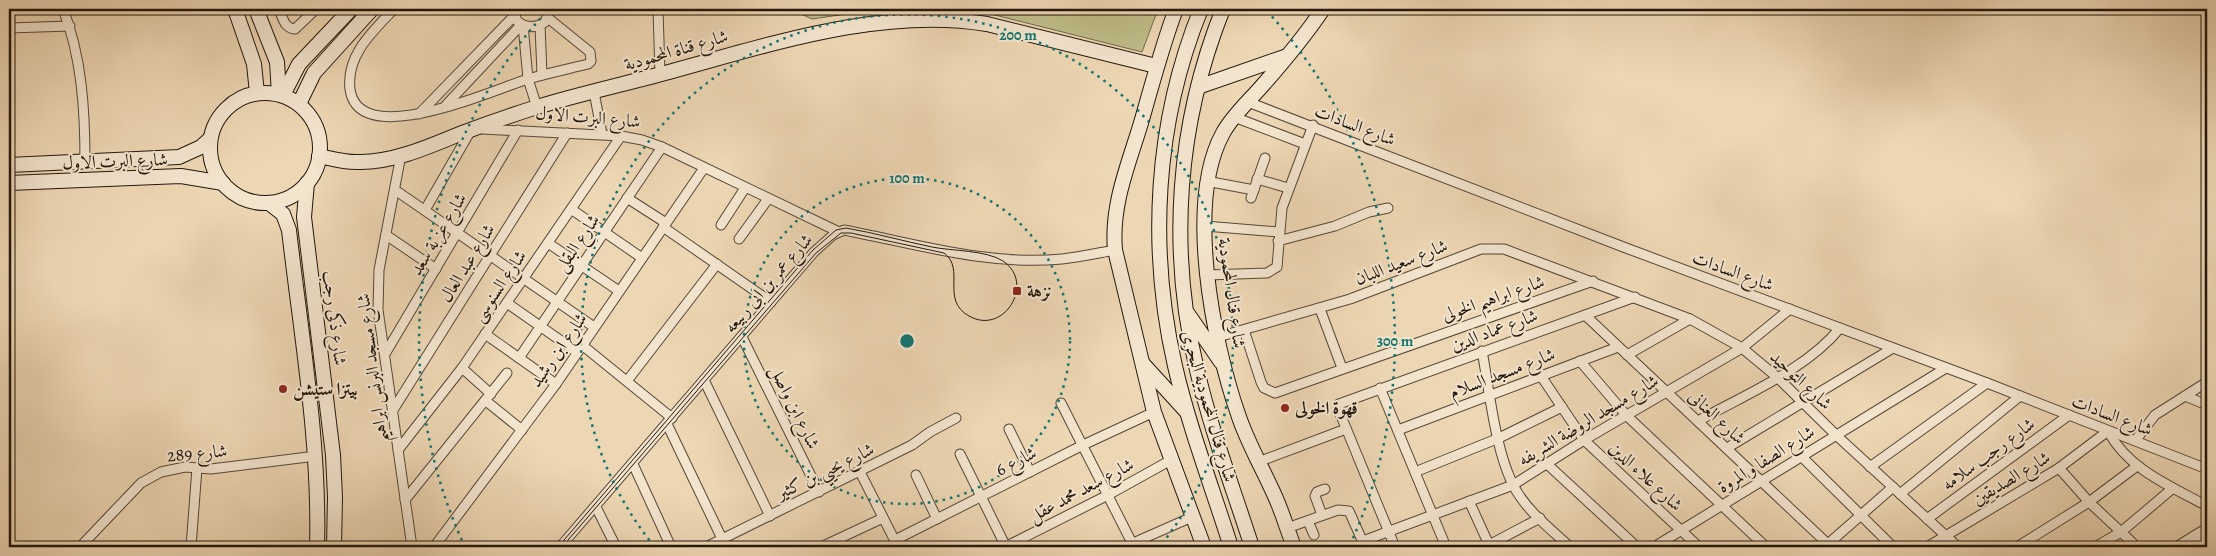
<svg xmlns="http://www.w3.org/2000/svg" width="2216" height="556" viewBox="0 0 2216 556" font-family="Alegreya,Amiri,serif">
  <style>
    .green { fill: #bebc88; stroke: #706a4a }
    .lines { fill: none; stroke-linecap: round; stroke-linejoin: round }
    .street-casing { stroke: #554736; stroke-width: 11 }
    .secondary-casing { stroke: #22170c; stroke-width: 16 }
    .street { stroke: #f3e4ce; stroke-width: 9 }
    .secondary { stroke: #f3e4ce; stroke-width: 14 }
    .tram { stroke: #22170c; stroke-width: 1 }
    .ring { fill: none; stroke: #0f766e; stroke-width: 2.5; stroke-dasharray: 2.5 5 }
    .poi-dot { fill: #8f2418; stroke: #f3e4ce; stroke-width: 2 }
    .labels { text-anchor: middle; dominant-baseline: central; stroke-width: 4; stroke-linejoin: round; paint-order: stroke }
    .street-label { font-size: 18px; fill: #22170c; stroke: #f3e4ce }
    .poi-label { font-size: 18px; font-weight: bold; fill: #22170c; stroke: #f3e4ce; text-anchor: start }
    .centre { fill: #0f766e; stroke: #f3e4ce; stroke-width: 2.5 }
    .ring-label { font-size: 15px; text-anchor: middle; font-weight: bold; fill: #0f766e; stroke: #f3e4ce; stroke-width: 4; stroke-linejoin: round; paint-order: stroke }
  </style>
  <rect width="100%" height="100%" fill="#edd6b3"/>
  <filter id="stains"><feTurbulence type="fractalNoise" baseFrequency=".004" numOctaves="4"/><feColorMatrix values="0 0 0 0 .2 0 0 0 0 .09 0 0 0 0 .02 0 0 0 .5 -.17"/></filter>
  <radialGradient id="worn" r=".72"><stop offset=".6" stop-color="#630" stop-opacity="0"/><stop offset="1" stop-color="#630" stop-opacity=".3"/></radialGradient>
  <g class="green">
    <path d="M790,9h91l-69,10z"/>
    <path d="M971,9h187l-16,43z"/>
  </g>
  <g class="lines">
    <defs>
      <g id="street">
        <path d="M63,9c19,48 22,102 22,153"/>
        <path d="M279,9c4,9 5,19 16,20l21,-20"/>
        <path d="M394,9c-21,22 -48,46 -44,80 8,63 145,0 178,-10 20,-6 40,-10 60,-15l3,-3 -1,-9 -42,-34"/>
        <path d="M513,9l4,12c9,7 18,8 28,1l5,-13"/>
        <path d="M658,9l2,65"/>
        <path d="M523,25l5,54 9,28"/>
        <path d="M540,25l2,50"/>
        <path d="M9,28l61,-2"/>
        <path d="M594,92l8,42"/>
        <path d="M1248,102l378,146 361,135 220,86"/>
        <path d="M446,105l75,-80"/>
        <path d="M419,114l95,-98"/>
        <path d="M1234,117l71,27"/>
        <path d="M482,129l139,7 21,4 20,7 177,85"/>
        <path d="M401,155l-22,115 -1,40 34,237"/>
        <path d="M1257,179l31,9"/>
        <path d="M1206,181l48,9"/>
        <path d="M395,190l199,137"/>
        <path d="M627,198l39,25"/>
        <path d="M1251,198l14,-40"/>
        <path d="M571,209l71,49"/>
        <path d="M425,210l46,-80"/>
        <path d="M721,225l24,-37"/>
        <path d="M1205,226l74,6"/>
        <path d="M663,227l108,75"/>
        <path d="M386,235l50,34"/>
        <path d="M739,239l29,-40"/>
        <path d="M1278,241l57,-15 34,-14 19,-4"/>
        <path d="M548,243l71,48"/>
        <path d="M1207,275l60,-2 10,-6 5,-59 31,-83"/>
        <path d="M507,303l70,49"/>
        <path d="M1320,309l22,59"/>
        <path d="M1585,315l246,232"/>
        <path d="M1244,330l17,52 3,6 11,5 318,-112"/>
        <path d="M485,334l71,50"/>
        <path d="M742,337l77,155"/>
        <path d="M1218,337l132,-38 131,-50h23l186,70 52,29 35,29 59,58 122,112"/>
        <path d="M582,345l90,73"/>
        <path d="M1482,351c8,42 14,110 37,144 13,20 34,36 51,52"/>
        <path d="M385,354l133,-224"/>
        <path d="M1627,355l63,-36"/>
        <path d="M519,358l143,-211"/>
        <path d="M1580,361l46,54 140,132"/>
        <path d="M462,368l29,26"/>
        <path d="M1541,376l43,64 115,107"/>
        <path d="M704,380l66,136"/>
        <path d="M627,381l90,-117"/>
        <path d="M1380,388l66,159"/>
        <path d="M2185,396l22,9"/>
        <path d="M486,401l36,29"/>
        <path d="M1061,403l73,144"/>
        <path d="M393,410l174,-277"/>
        <path d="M1698,421c46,-26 108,-51 142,-93"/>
        <path d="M667,424l59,123"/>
        <path d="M1009,429l21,43"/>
        <path d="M1398,430l220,-83"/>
        <path d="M2135,441l20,-26 52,-33"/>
        <path d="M1727,448l166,-100"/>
        <path d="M398,450l64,-82 159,-232"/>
        <path d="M960,454l46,93"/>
        <path d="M1801,456l92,91"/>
        <path d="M1258,462l88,-33"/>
        <path d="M633,464l38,83"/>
        <path d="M1547,464l90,83"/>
        <path d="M1870,467l117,-84"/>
        <path d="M2059,468l30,34 48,45"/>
        <path d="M860,472l38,75"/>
        <path d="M1415,472l84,-34 63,-31"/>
        <path d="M916,475l21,44"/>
        <path d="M1900,494l120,-98"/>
        <path d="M405,500l102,-127"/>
        <path d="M1469,501l21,46"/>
        <path d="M596,507l20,40"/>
        <path d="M1322,515l-7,-19 2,-4 8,-3"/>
        <path d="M1927,519l142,-104"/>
        <path d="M1308,521l6,14"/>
        <path d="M1287,528l51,-18 11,1 16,36"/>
        <path d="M2194,536l12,11"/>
        <path d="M895,540l188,-95 71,-33"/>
        <path d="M1363,541l150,-56 71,-45 158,-92 48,-39"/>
        <path d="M1828,544l65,-57"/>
        <path d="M1489,545l51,-27"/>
        <path d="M80,547l61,-64 20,-11 24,-5 26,2 105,-13"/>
        <path d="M191,547l6,-79"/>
        <path d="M434,547l122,-163 148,-216"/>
        <path d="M560,547l254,-295 19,-17 11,-5c72,14 144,36 218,29 18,-2 36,-6 53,-9"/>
        <path d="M706,547l206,-102 18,-13 26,-14"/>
        <path d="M821,547l62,-29"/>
        <path d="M1005,547l103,-52 63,-35"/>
        <path d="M1124,547l68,-30"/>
        <path d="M1395,547l-56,-136v-7l296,-107"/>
        <path d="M1654,547l292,-179"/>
        <path d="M1927,547l132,-79 49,-37c20,38 62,55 99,75"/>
        <path d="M2017,547l72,-45 48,-36"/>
        <path d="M2095,547l26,-15 52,-44"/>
        <path d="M2176,547l31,-19"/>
      </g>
      <g id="secondary">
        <path d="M235,9l19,55 3,29"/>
        <path d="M256,9l21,53 2,32"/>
        <path d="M1176,9c-14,37 -24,76 -35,114 -13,43 -30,82 -26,127l39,162 50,135"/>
        <path d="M1201,9c-46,113 -53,239 -26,357 14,61 37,121 56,181"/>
        <path d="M1223,9c-46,115 -55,240 -26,361 14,60 36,118 55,177"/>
        <path d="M1198,87l89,-31"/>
        <circle cx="265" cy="148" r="55"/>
        <path d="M283,95l16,-31 52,-55"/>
        <path d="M299,104l15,-31 58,-64"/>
        <path d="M319,156c14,3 27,7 41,6 35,0 70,-16 102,-29 24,-9 50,-18 75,-26 45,-14 93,-24 139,-37 99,-27 208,-63 311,-46l169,42"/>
        <path d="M9,165l170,-8 22,-10 9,-8"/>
        <path d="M9,183l172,-7 42,7"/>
        <path d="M307,183l-3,34 29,238 2,42 -1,50"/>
        <path d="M269,203l14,11 6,16c12,105 31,211 28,317"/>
        <path d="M1188,314l33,48"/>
        <path d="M1143,364l43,47"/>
        <path d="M1294,547c-7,-18 -12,-36 -20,-53 -12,-27 -27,-52 -36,-80 -25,-72 -53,-212 -15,-281 10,-18 26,-32 39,-47 22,-25 43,-50 61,-77"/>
      </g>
    </defs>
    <use href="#street" class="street-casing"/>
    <use href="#secondary" class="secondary-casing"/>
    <use href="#street" class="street"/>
    <use href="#secondary" class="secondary"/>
    <path class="tram" d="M558,547l255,-297 23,-20 10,-2c29,5 57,13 86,19 19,4 54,3 71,14 33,22 1,75 -34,55 -29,-16 -3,-47 -25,-63l-93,-20h-10l-25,20 -254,294"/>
  </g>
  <g class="ring">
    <circle cx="907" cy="341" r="163"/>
    <path d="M654 546A326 326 0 1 1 1160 546"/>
    <path d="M465 547A488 488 0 0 1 547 11M1267 11A488 488 0 0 1 1349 547"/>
  </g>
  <g class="poi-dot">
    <rect x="1012" y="286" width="10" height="10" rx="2.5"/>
    <circle cx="283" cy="389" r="5"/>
    <circle cx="1285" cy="408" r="5"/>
  </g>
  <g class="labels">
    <g class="street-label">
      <text transform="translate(676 50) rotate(-16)">شارع قناة المحمودية</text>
      <text transform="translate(588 117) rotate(5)">شارع البرت الاول</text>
      <text transform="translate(1355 125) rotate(21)">شارع السادات</text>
      <text transform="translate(115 161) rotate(-2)">شارع البرت الاول</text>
      <text transform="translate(438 234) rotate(-59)">شارع عزبة سعد</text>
      <text transform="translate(577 243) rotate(-56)">شارع البقلى</text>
      <text transform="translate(1401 262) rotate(-21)">شارع سعيد اللبان</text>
      <text transform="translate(467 263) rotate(-58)">شارع عبد العال</text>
      <text transform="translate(1733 271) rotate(20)">شارع السادات</text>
      <text transform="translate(768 283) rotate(-49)">شارع عمر بن ابى ربيعه</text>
      <text transform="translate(499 286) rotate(-56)">شارع السنوسى</text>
      <text transform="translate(1232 293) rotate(82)">شارع قنال المحمودية</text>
      <text transform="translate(1493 298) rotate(-19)">شارع ابراهيم الخولى</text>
      <text transform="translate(335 318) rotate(83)">شارع ذكى رجب</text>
      <text transform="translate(1494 330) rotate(-20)">شارع عماد الدين</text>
      <text transform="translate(558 350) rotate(-55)">شارع ابن رشيد</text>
      <text transform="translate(372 368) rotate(-97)">شارع مسجد البرنس ابراهيم</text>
      <text transform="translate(1502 373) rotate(-21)">شارع مسجد السلام</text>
      <text transform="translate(1801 380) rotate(43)">شارع التوحيد</text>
      <text transform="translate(1209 406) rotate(74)">شارع قنال المحمودية البحرى</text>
      <text transform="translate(795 407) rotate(64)">شارع ابن واصل</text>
      <text transform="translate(2112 415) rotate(21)">شارع السادات</text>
      <text transform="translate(1717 417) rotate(43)">شارع العنانى</text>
      <text transform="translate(1588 420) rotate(-31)">شارع مسجد الروضة الشريفه</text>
      <text transform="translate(197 453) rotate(-5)">شارع 289</text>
      <text transform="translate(1988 454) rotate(-36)">شارع رجب سلامه</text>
      <text transform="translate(1766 459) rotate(-32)">شارع الصفا و المروة</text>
      <text transform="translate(1016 461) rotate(-27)">شارع 6</text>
      <text transform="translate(825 471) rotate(-26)">شارع يحيي بن كثير</text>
      <text transform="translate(1646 476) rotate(43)">شارع علاء الدين</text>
      <text transform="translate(2011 478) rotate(-31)">شارع الصديقين</text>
      <text transform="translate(1081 490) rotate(-28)">شارع سعد محمد عقل</text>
    </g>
    <g class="poi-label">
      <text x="1027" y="291">نزهة</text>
      <text x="293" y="389">بيتزا ستيشن</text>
      <text x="1295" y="408">قهوة الخولى</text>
    </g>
  </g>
  <circle cx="907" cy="341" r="8" class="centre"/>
  <g class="ring-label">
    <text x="1018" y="40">200 m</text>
    <text x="907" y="183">100 m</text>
    <text x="1395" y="346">300 m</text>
  </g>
  <rect width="2216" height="556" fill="none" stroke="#edd6b3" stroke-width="30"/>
  <rect x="10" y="10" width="2196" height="536" fill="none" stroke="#22170c" stroke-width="2.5"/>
  <rect x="15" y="15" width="2186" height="526" fill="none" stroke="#22170c"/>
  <rect width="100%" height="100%" filter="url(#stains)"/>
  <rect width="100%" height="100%" fill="url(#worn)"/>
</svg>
